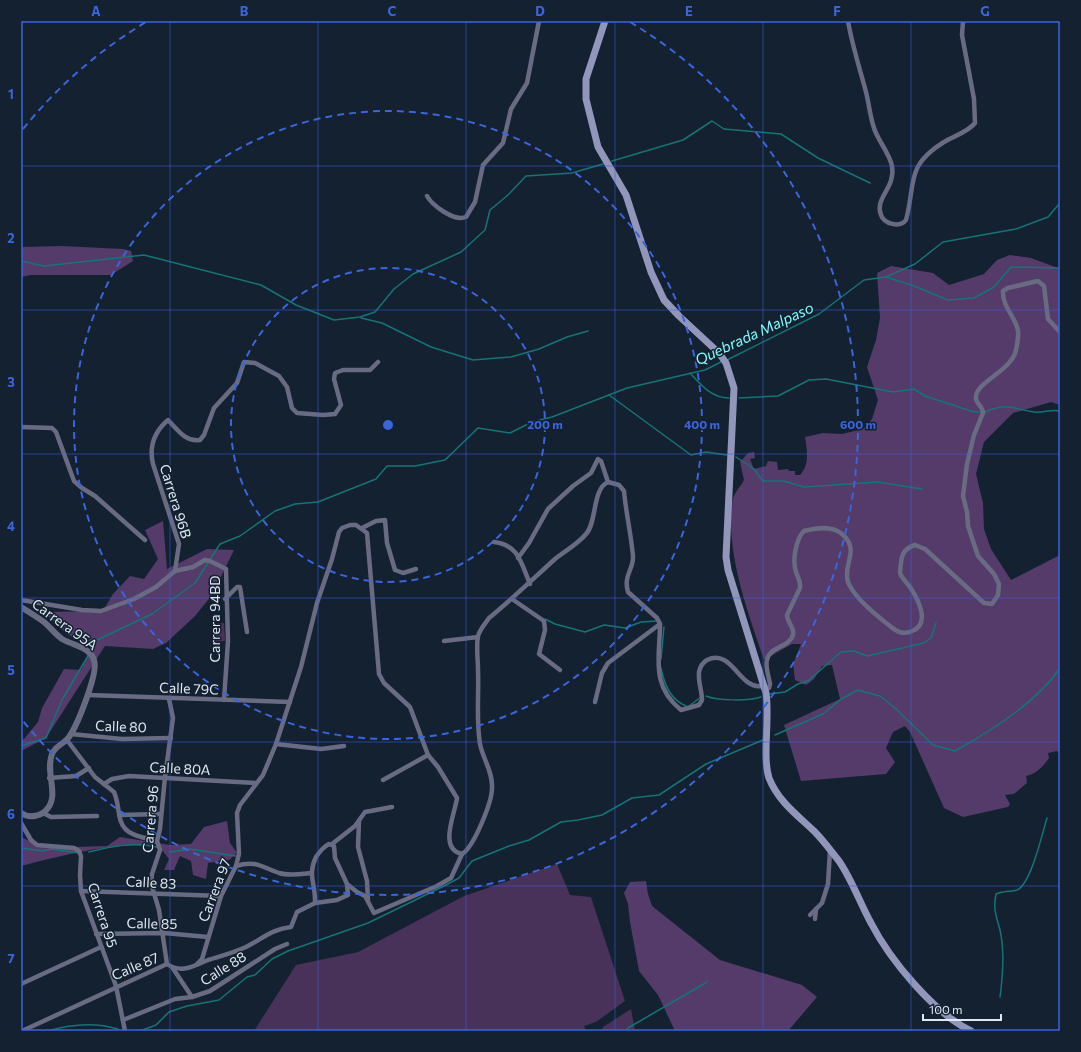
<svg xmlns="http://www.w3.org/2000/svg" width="1081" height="1052" viewBox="0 0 1081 1052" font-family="Commissioner,sans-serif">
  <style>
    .green { fill: #483259 }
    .forest { fill: #543b69 }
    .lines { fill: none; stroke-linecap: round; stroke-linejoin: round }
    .stream { stroke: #167476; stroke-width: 1.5 }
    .minor { stroke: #696b82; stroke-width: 4.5 }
    .tertiary { stroke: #696b82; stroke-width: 6 }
    .secondary { stroke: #9296bb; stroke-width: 7 }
    .grid { fill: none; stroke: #3a65dc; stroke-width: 1; stroke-opacity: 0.55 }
    .ring { fill: none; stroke: #3a65dc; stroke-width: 2; stroke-dasharray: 7 5 }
    .labels { text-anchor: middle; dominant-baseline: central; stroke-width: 3; stroke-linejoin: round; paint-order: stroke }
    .street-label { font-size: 14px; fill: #e0e9f3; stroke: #142130 }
    .water-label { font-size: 15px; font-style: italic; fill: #7ffcfe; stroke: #142130 }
    .centre { fill: #3a65dc; stroke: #142130; stroke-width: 2 }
    .ring-label { font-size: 12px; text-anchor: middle; font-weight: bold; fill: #3a65dc; stroke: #142130; stroke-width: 3; stroke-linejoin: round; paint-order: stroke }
    .neatline { fill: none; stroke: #3a65dc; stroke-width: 1.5 }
    .grid-label { font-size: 13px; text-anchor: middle; font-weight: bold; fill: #3a65dc }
  </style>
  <rect width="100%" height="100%" fill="#142130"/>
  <g class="green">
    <path d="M224,623l1,18 -11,1 -1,-18z"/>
    <path d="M557,864l13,31 21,2 34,104 -29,21 -12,4 2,5h-332l42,-66 62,-13 106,-56z"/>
    <path d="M631,1009l4,22h-33l1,-4z"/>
  </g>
  <g class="forest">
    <path d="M62,246l61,3 8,2 2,10 -22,14h-80l-10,2v-30z"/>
    <path d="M1010,255l21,3 27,10 2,10v127l-9,-3 -38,11 -29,29 -8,32 7,29 1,26 7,20 20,31 49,-25v199l-3,-3 -9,2 1,5c-6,9 -13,16 -23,18l1,7 -13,11 -9,1 5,9 -2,3 -45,10 -19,-9 -34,-76 -5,-6 -12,6 -7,16 9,14 -9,12 -85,7 -17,-56 56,-26 -8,-34 -10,1 -8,13 -8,6 -11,-5 -2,-16 8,-20h-9l-28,16c-16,-48 -40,-110 -31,-161 1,-6 8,-13 11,-19l-4,-18 8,-9 6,-1 1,6 -5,1 4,10 12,-3 2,-5 9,1 1,8 10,-1 1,2h6v4h5c10,-10 7,-25 5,-38l18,-4 19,1 21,-5 9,-10 6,-19 -11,-33 9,-27 4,-22 -3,-45 14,-7 42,7 16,12 35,-11 13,-14z"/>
    <path d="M163,521l4,48 40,-20 27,1 -22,45 -17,21 -29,27 -13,6 -48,-3 -59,92 -25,13v-11l3,-1 14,-17 4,-14 22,-39 17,1 11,-23 -25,-13 -24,-22 60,-1 10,-17 17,-18 14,3 14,-20 -13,-29z"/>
    <path d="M227,821l3,22 7,10 -8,7 -21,3 -2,16 -13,-4 -2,-14 -11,-5 -6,14h-10l5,-11 -12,-15c-48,0 -90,10 -136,22v-29l17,8 36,2 33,-1 13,-9 50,8 21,-1 13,-17z"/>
    <path d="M646,881l2,13 4,12 68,54 82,25 15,12 -29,34h-113l-17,-36 -19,-24 -9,-49 -2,-18 -4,-11 6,-11z"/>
  </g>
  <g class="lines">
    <g class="stream">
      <path d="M612,161l71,-21 29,-19 12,8 57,5 37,24 52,25"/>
      <path d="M21,261l23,5 100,-11 117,30 35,20 38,15 26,-3 15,-5 19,-23 19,-15 48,-22 24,-22 5,-20 18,-15 18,-19 46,-3 31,-9"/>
      <path d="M886,277l29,-13 28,-22 73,-13 32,-12 12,-14"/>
      <path d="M361,318l21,5 49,24 42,13 38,-3 28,-8 28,-12 21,-6"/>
      <path d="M727,360l92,-46 45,-34 22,-3 28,9 34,14 26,-2 20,-11 17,-20 49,1"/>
      <path d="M690,373c12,13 22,25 39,25"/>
      <path d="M609,395l82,60 15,-3 21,3"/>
      <path d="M739,398l39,-2 31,-16 17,-1 67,13 21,-3 11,7 49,16h7"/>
      <path d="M985,412c22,-10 28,-3 49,0 9,1 18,-3 26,-1"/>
      <path d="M736,457l18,12 9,12h21l20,6 74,-5 44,7"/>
      <path d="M545,619l10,5 30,8 19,-7 21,3 16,-6 16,-1"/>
      <path d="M90,650l5,-9 57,-27 43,-31 25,-39 20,-8 35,-25 20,-7 23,-2 58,-23 11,-13h28l30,-6 33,-32 32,5 22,-11 20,-5 75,-29 78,-18 16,-8"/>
      <path d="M661,659l3,-32"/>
      <path d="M661,668c3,16 10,32 25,38"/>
      <path d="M770,694l15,-2 13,-8 10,-3 33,-29 13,-1 13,5 57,-13 7,-5 5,-15"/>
      <path d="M706,696c11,5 43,5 55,1"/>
      <path d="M689,706l12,-9"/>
      <path d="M775,735l48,-21 18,-15 17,-9 22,6 15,12 38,37 22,6c36,-20 82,-49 105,-83"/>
      <path d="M21,746l25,-8 16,-38 27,-46"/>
      <path d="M21,848l22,3 8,-2 28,4"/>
      <path d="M89,852c24,-6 44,-10 68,-5"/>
      <path d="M170,852l20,-3 46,7"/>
      <path d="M1000,997c3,-22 5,-45 0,-67 -4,-15 -7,-20 -4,-36 8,-4 15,-2 21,-4 14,-6 25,-56 30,-72"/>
      <path d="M48,1031c23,-7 47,-9 70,-2"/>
      <path d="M140,1031l16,-6 13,-13 18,-6 32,-6 28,-23 8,-2 17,-16 16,-8 80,-28 76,-37 15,-8 13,-17 37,-15 20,-6 32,-18 17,-2 24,-5 30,-17 27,-3 47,-31 57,-24"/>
      <path d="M626,1031l2,-3 79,-46"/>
    </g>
    <g class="minor">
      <path d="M848,21c4,24 12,48 18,71 3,12 4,24 8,36 4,13 15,24 18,38 4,22 -18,32 -11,49 3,9 19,13 25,5 10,-37 -1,-54 38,-78 10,-6 24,-10 31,-19l-1,-24 -12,-64 1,-14"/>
      <path d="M427,196c5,9 27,26 39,21l9,-15 8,-37 20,-22 8,-34 16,-26 12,-62"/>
      <path d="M21,427l31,1 4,4 18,49 8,7 13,8 50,44"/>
      <path d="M362,528l14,-7 9,-1 2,23 8,27 8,3 13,-4"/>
      <path d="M494,542c25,3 27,21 36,42"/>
      <path d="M518,558l11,-15 19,-34 25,-23 18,-13 7,-14 3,2 7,21"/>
      <path d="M175,571l18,-4 12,-7 5,1 16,8 2,72 -4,59"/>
      <path d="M225,599l12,-12h3l7,45"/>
      <path d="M512,599l32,22 1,9 -6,24 21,16"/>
      <path d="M21,600l61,10 19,1 33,-12 22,-12 19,-16 4,-27 -26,-80c-4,-17 1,-32 15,-44 10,10 17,22 32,20l4,-5 10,-27 23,-25 7,-21 11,1 24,13 8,11 5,21 5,5 26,2 12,-1 6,-9 -7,-26 1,-6 8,-3h27l8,-8"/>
      <path d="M444,641l34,-4"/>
      <path d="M88,695l202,7"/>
      <path d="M595,702l7,-29 6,-10 52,-39"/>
      <path d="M71,734l51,5 49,-1"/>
      <path d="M67,740l28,37 19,15c3,7 4,14 5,22 3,22 19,22 38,27"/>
      <path d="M276,744l45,5 23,-3"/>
      <path d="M49,778l27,-2 13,-8"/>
      <path d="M383,780l45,-25"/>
      <path d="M104,784l8,-5 17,-3 127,7"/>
      <path d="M43,813l8,4 46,-1"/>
      <path d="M119,815l42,-1"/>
      <path d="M359,821l-1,26 9,34 1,19"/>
      <path d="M21,823l10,17 6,5 37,3 5,3 2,5 -1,19 1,16 35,95 9,45"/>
      <path d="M332,844l23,-18 10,-14 27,-5"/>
      <path d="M236,866c19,-6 26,1 43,7 10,3 22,1 32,0"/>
      <path d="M81,891l140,5"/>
      <path d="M315,903c1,-18 -8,-28 1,-46 4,-6 7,-10 13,-13l5,2 1,12 12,26 10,8 8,4 9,17 63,-27 14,-8 11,-24"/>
      <path d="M810,915l12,-12 6,-19 2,-34"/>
      <path d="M815,919l1,-10"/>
      <path d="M96,934l68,-1 44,4"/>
      <path d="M167,964l-8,-54 -8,-27 1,-9 8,-24 -3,-9 3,-12 5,-52 8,-59 -4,-19"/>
      <path d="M167,964c15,10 26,2 41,-4 13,-4 25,-7 38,-13 16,-8 26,-18 45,-20l6,-15 18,-9 22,-3 11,-5 -1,-10"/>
      <path d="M197,964l5,-5 19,-63 15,-30 3,-12 -2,-41 3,-8 23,-30 13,-31 25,-77 16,-64 15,-44 7,-27 3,-4 8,-3h6l11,8 12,141 5,9 26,24 18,48 10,12 19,31c-2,16 -19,51 5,56 12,-7 30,-52 30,-66 1,-16 -9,-29 -12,-44 -4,-24 -1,-50 -2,-74 0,-10 -2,-24 0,-34 2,-7 7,-12 11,-18 23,-19 44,-39 66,-59 10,-8 23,-15 31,-25 11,-11 6,-45 22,-52l11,3 5,6c2,22 7,43 9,65 1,13 -10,19 -5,36l29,26 3,6c0,33 -10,61 21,86l18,-5 3,-5c0,-9 -4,-18 -3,-28 1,-5 3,-9 8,-12 25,-12 32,29 54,26l4,3 4,-1 1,-4c-1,-7 -5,-17 -3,-24 3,-14 22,-12 26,-25 2,-7 -6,-13 -6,-20l13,-27c1,-7 -2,-10 -4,-16 -4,-12 0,-33 8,-41 12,-3 28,-6 38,3 19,16 0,31 6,48 6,16 29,34 42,44 7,6 13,9 22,5 19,-7 6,-32 -2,-44 -3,-5 -8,-8 -10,-14 1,-14 1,-24 15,-28l10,4 59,54 8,1 6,-9 1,-11 -5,-10 -16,-18 -10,-30 -1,-14 -4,-16 4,-32 7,-29 9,-22c0,-6 -6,-9 -7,-14 -3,-16 36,-28 40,-49 1,-6 3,-13 2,-19 -1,-12 -16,-24 -15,-40l5,-3 30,-7 6,5 4,33 12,13"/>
      <path d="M172,967l20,30"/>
      <path d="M21,984l80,-37"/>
      <path d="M123,1020l52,-21 17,-2 18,-6 65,-42 12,-5"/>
      <path d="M22,1031l145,-67"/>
    </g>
    <path class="tertiary" d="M21,607c8,5 16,10 23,15 6,5 11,12 18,17 10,6 28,8 32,21 5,12 -17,66 -25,77 -5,7 -14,9 -17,17 -7,18 7,40 -4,54 -6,8 -18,11 -27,5"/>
    <path class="secondary" d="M605,21l-19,58v20l12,48 28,48 25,77 13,28 15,16 40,37 7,10 8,25 -8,169 2,13 38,123c4,26 -4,63 3,85 9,23 28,37 45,53 9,9 17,20 25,30 13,19 21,42 32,62 19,37 63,90 100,108"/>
  </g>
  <path class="grid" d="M170,21v1010M318,21v1010M466,21v1010M615,21v1010M763,21v1010M911,21v1010M21,166h1039M21,310h1039M21,454h1039M21,598h1039M21,742h1039M21,886h1039"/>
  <g class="ring">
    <circle cx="388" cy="425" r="157"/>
    <circle cx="388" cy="425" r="314"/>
    <path d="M23 129A470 470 0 0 1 146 22M630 22A470 470 0 1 1 23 721"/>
  </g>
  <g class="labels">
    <g class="street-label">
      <text transform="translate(176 501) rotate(73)">Carrera 96B</text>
      <text transform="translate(214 619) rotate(-90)">Carrera 94BD</text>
      <text transform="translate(65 624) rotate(36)">Carrera 95A</text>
      <text transform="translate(189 688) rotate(2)">Calle 79C</text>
      <text transform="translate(121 726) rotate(2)">Calle 80</text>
      <text transform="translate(180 768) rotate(3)">Calle 80A</text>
      <text transform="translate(150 819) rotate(-85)">Carrera 96</text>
      <text transform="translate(151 882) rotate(3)">Calle 83</text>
      <text transform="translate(214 890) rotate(-69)">Carrera 97</text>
      <text transform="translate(103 915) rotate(72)">Carrera 95</text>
      <text transform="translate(152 923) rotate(1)">Calle 85</text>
      <text transform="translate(135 966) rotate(-23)">Calle 87</text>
      <text transform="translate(223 968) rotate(-32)">Calle 88</text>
    </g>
    <g class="water-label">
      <text transform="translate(754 333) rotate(-25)">Quebrada Malpaso</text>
    </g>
  </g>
  <circle cx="388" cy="425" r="6" class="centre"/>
  <g class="ring-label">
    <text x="545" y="429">200 m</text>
    <text x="702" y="429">400 m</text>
    <text x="858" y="429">600 m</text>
  </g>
  <rect width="1081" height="1052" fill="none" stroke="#142130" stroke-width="44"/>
  <path d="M923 1014v6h78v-6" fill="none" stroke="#e0e9f3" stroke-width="2"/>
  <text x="929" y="1014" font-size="12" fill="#e0e9f3" stroke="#142130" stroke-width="3" paint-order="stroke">100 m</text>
  <rect x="22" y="22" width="1037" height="1008" class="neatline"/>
  <g class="grid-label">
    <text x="96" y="16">A</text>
    <text x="244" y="16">B</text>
    <text x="392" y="16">C</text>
    <text x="540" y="16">D</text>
    <text x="689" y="16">E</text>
    <text x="837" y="16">F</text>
    <text x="985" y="16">G</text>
    <text x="11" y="99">1</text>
    <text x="11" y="243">2</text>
    <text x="11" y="387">3</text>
    <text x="11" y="531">4</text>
    <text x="11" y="675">5</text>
    <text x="11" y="819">6</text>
    <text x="11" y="963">7</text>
  </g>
</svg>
